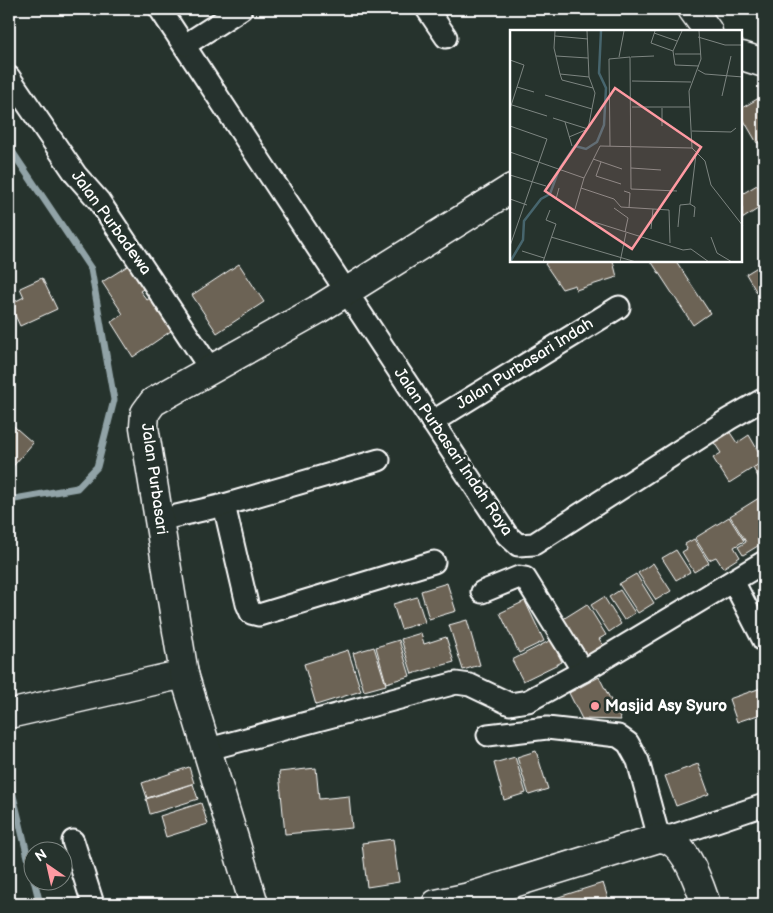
<svg xmlns="http://www.w3.org/2000/svg" width="773" height="913" viewBox="0 0 773 913" font-family="'Balsamiq Sans',sans-serif">
  <style>
    .lines { fill: none; stroke-linecap: round; stroke-linejoin: round }
    .stream { stroke: #91a3a7; stroke-width: 7 }
    .building { fill: #6c6454; stroke: #fff }
    .minor-casing { stroke: #fff; stroke-width: 25 }
    .tertiary-casing { stroke: #fff; stroke-width: 31 }
    .minor { stroke: #26332d; stroke-width: 21 }
    .tertiary { stroke: #26332d; stroke-width: 28 }
    .poi-dot { fill: #ff9aa2; stroke: #26332d; stroke-width: 2 }
    .labels { text-anchor: middle; dominant-baseline: central; stroke-width: 5; stroke-linejoin: round; paint-order: stroke }
    .street-label { font-size: 16px; fill: #fff; stroke: #26332d }
    .poi-label { font-size: 16px; font-weight: bold; fill: #fff; stroke: #26332d; text-anchor: start }
    .inset-river { fill: none; stroke: #47656d; stroke-width: 2.5 }
    .inset-road { fill: none; stroke: #7d8581; stroke-width: 1 }
    .view { fill: #ff9aa2; fill-opacity: 0.15; stroke: #ff9aa2; stroke-width: 2.5 }
    .inset-edge { fill: none; stroke: #fff; stroke-width: 2.5 }
  </style>
  <rect width="100%" height="100%" fill="#26332d"/>
  <filter id="ink" filterUnits="userSpaceOnUse"><feTurbulence type="fractalNoise" baseFrequency=".02" numOctaves="2"/><feDisplacementMap in="SourceGraphic" scale="10" xChannelSelector="R" yChannelSelector="G"/><feConvolveMatrix kernelMatrix="1 2 1 2 8 2 1 2 1" color-interpolation-filters="sRGB"/></filter>
  <g filter="url(#ink)">
    <g class="lines">
      <g class="stream">
        <path d="M9,147l82,122 23,131 -17,67 -20,21 -68,12"/>
        <path d="M9,779l23,95"/>
        <path d="M34,880l6,24"/>
      </g>
    </g>
    <g class="building">
      <path d="M764,95v44l-7,4 -15,-26v-9z"/>
      <path d="M757,185l7,11v9l-22,14v-25z"/>
      <path d="M548,261h65l4,16 -41,13 -1,-5 -13,4 -17,-25z"/>
      <path d="M651,261h25l34,52 -17,12z"/>
      <path d="M764,263v30l-5,3 -13,-22z"/>
      <path d="M239,264l25,38 -47,31 -25,-38z"/>
      <path d="M129,265l16,23 -5,3 7,9 3,-2 21,33 -38,26 -22,-35 12,-8 -21,-32z"/>
      <path d="M42,278l15,31 -37,17 -10,-22 14,-7 -4,-9z"/>
      <path d="M9,422l24,21 -24,28z"/>
      <path d="M729,431l8,12 12,-8 15,26 -35,22 -16,-25 8,-5 -8,-12z"/>
      <path d="M764,461v26l-11,-19z"/>
      <path d="M762,496l2,3v35l-7,4 4,6 -18,11 -5,-8 8,-5 -16,-26z"/>
      <path d="M729,517l15,24 -10,6 6,10 -17,11 -7,-11 -7,3 -14,-22z"/>
      <path d="M694,539l15,24 -15,9 -12,-20 5,-3 -2,-5z"/>
      <path d="M676,550l14,22 -14,8 -14,-22z"/>
      <path d="M653,563l18,28 -15,9 -18,-27z"/>
      <path d="M636,574l18,29 -16,10 -19,-29z"/>
      <path d="M447,583l9,28 -27,8 -8,-28z"/>
      <path d="M620,590l15,23 -11,7 -15,-23z"/>
      <path d="M417,597l8,25 -24,7 -8,-25z"/>
      <path d="M604,597l17,27 -12,8 -18,-27z"/>
      <path d="M525,601l19,40 -25,12 -19,-40z"/>
      <path d="M587,604l19,31 -7,4 6,8 -17,11 -25,-39z"/>
      <path d="M467,620l13,45 -17,5 -14,-45z"/>
      <path d="M421,633l3,11 22,-7 8,25 -42,12 -11,-35z"/>
      <path d="M399,640l11,36 -24,7 -10,-36z"/>
      <path d="M551,640l11,22 -39,19 -11,-21z"/>
      <path d="M374,647l12,38 -22,6 -11,-38z"/>
      <path d="M348,650l13,41 -45,14 -12,-41z"/>
      <path d="M599,677l22,43 -39,-1 -13,-26z"/>
      <path d="M764,687v26l-27,9 -8,-23z"/>
      <path d="M536,751l12,38 -19,6 -12,-38z"/>
      <path d="M515,757l11,36 -22,7 -10,-37z"/>
      <path d="M698,764l11,30 -33,12 -11,-30z"/>
      <path d="M189,767l5,16 -47,15 -5,-15z"/>
      <path d="M316,768l3,31 30,-3 3,32 -67,6 -6,-62z"/>
      <path d="M193,784l5,15 -48,15 -4,-15z"/>
      <path d="M201,803l7,21 -42,13 -6,-21z"/>
      <path d="M393,839l6,43 -32,5 -5,-44z"/>
      <path d="M603,883l7,21h-60l-1,-4z"/>
    </g>
    <g class="lines">
      <defs>
        <g id="minor">
          <path d="M160,9l347,526 11,10 16,-1 195,-125 35,-20"/>
          <path d="M427,9l19,28"/>
          <path d="M185,45l56,-36"/>
          <path d="M9,77l67,98 23,26 112,169"/>
          <path d="M432,422l187,-115"/>
          <path d="M224,505l23,99 4,9 8,2 175,-53"/>
          <path d="M159,520l65,-15 155,-45"/>
          <path d="M733,581l31,60"/>
          <path d="M482,592l37,-15 6,1 58,93"/>
          <path d="M488,735l59,-7 71,8 10,7 10,18 21,77"/>
          <path d="M205,750l251,-67 14,2 40,19 18,-3 55,-30 181,-109"/>
          <path d="M666,838l98,-33"/>
          <path d="M73,841l20,63"/>
        </g>
        <g id="tertiary">
          <path d="M692,9l16,22"/>
          <path d="M742,56l22,7"/>
          <path d="M9,714l175,-40"/>
          <path d="M254,904l-70,-230 -40,-247 1,-14 8,-11 164,-92 195,-122"/>
          <path d="M436,904l29,-6 194,-60c26,0 40,46 47,66"/>
        </g>
      </defs>
      <use href="#minor" class="minor-casing"/>
      <use href="#tertiary" class="tertiary-casing"/>
      <use href="#minor" class="minor"/>
      <use href="#tertiary" class="tertiary"/>
    </g>
  </g>
  <circle class="poi-dot" cx="595" cy="706" r="5"/>
  <g class="labels">
    <g class="street-label">
      <text transform="translate(111 223) rotate(54)">Jalan Purbadewa</text>
      <text transform="translate(525 364) rotate(-32)">Jalan Purbasari Indah</text>
      <text transform="translate(453 452) rotate(56)">Jalan Purbasari Indah Raya</text>
      <text transform="translate(154 479) rotate(82)">Jalan Purbasari</text>
    </g>
    <g class="poi-label">
      <text x="605" y="706">Masjid Asy Syuro</text>
    </g>
  </g>
  <g transform="translate(510 30)">
    <rect width="232" height="232" fill="#26332d"/>
    <path class="inset-river" d="M50,138l15,-22 11,3 11,-7 7,-17 2,-37 -7,-15 2,-42M0,232l13,-22 1,-19 17,-22 9,-5 8,-22"/>
    <path class="inset-road" d="M77,1l2,46M145,1l-4,12 22,8M172,1l-9,20 2,14 24,1M189,1l2,28 -12,32 3,57 13,13 6,24 32,41M144,3l23,8M45,6l33,3M188,7l27,8h18M165,24h26M46,26l32,2M109,27l5,-26M121,27l23,-1M0,30l14,5 -14,44M188,40l7,4 38,3M50,44l2,6 31,8M122,51l59,1M7,57l17,5M35,65l47,14M212,66l9,-40M2,75l35,11M122,77h58M43,88l35,11 7,-36 -6,-16 -29,-3 -6,-26 1,-17M55,92l7,24M0,96l37,13 -37,107M152,96v-18M182,101l39,1 5,-4M59,107l19,-8M100,116l-1,-87 21,-2 1,132 46,2M0,122l74,26M83,129l29,10M91,132l-5,14 25,8M121,138l30,2M0,145l36,11M49,158l-3,11 35,22 92,29 8,-1 18,13M71,158l33,11 7,8 48,3 1,33M114,161l6,2 -1,15M0,169l17,6M104,178l14,10 -3,14M65,179l9,-31 16,-32 92,2M184,187l1,-10 -5,-3 6,-50M168,197l2,-22 10,-1M141,199l2,-20M41,207l85,25M201,207l6,16M12,221l22,7M207,223l15,9M33,232l13,-38 -10,-4 4,-10M110,232l6,-29"/>
    <path class="view" d="M105,58l86,59 -69,102 -87,-58z"/>
    <rect width="232" height="232" class="inset-edge"/>
  </g>
  <rect width="773" height="913" fill="none" stroke="#26332d" stroke-width="30"/>
  <rect x="15" y="15" width="743" height="883" fill="none" stroke="#fff" stroke-width="2" filter="url(#ink)"/>
  <g transform="translate(48 866) rotate(326)"><circle r="24" fill="#26332d" stroke="#7d8581"/>
  <path d="M0-4L9 19L0 12L-9 19Z" fill="#ff9aa2"/>
  <text y="-8" font-size="14" font-weight="bold" text-anchor="middle" fill="#ffffff">N</text>
  </g>
</svg>
